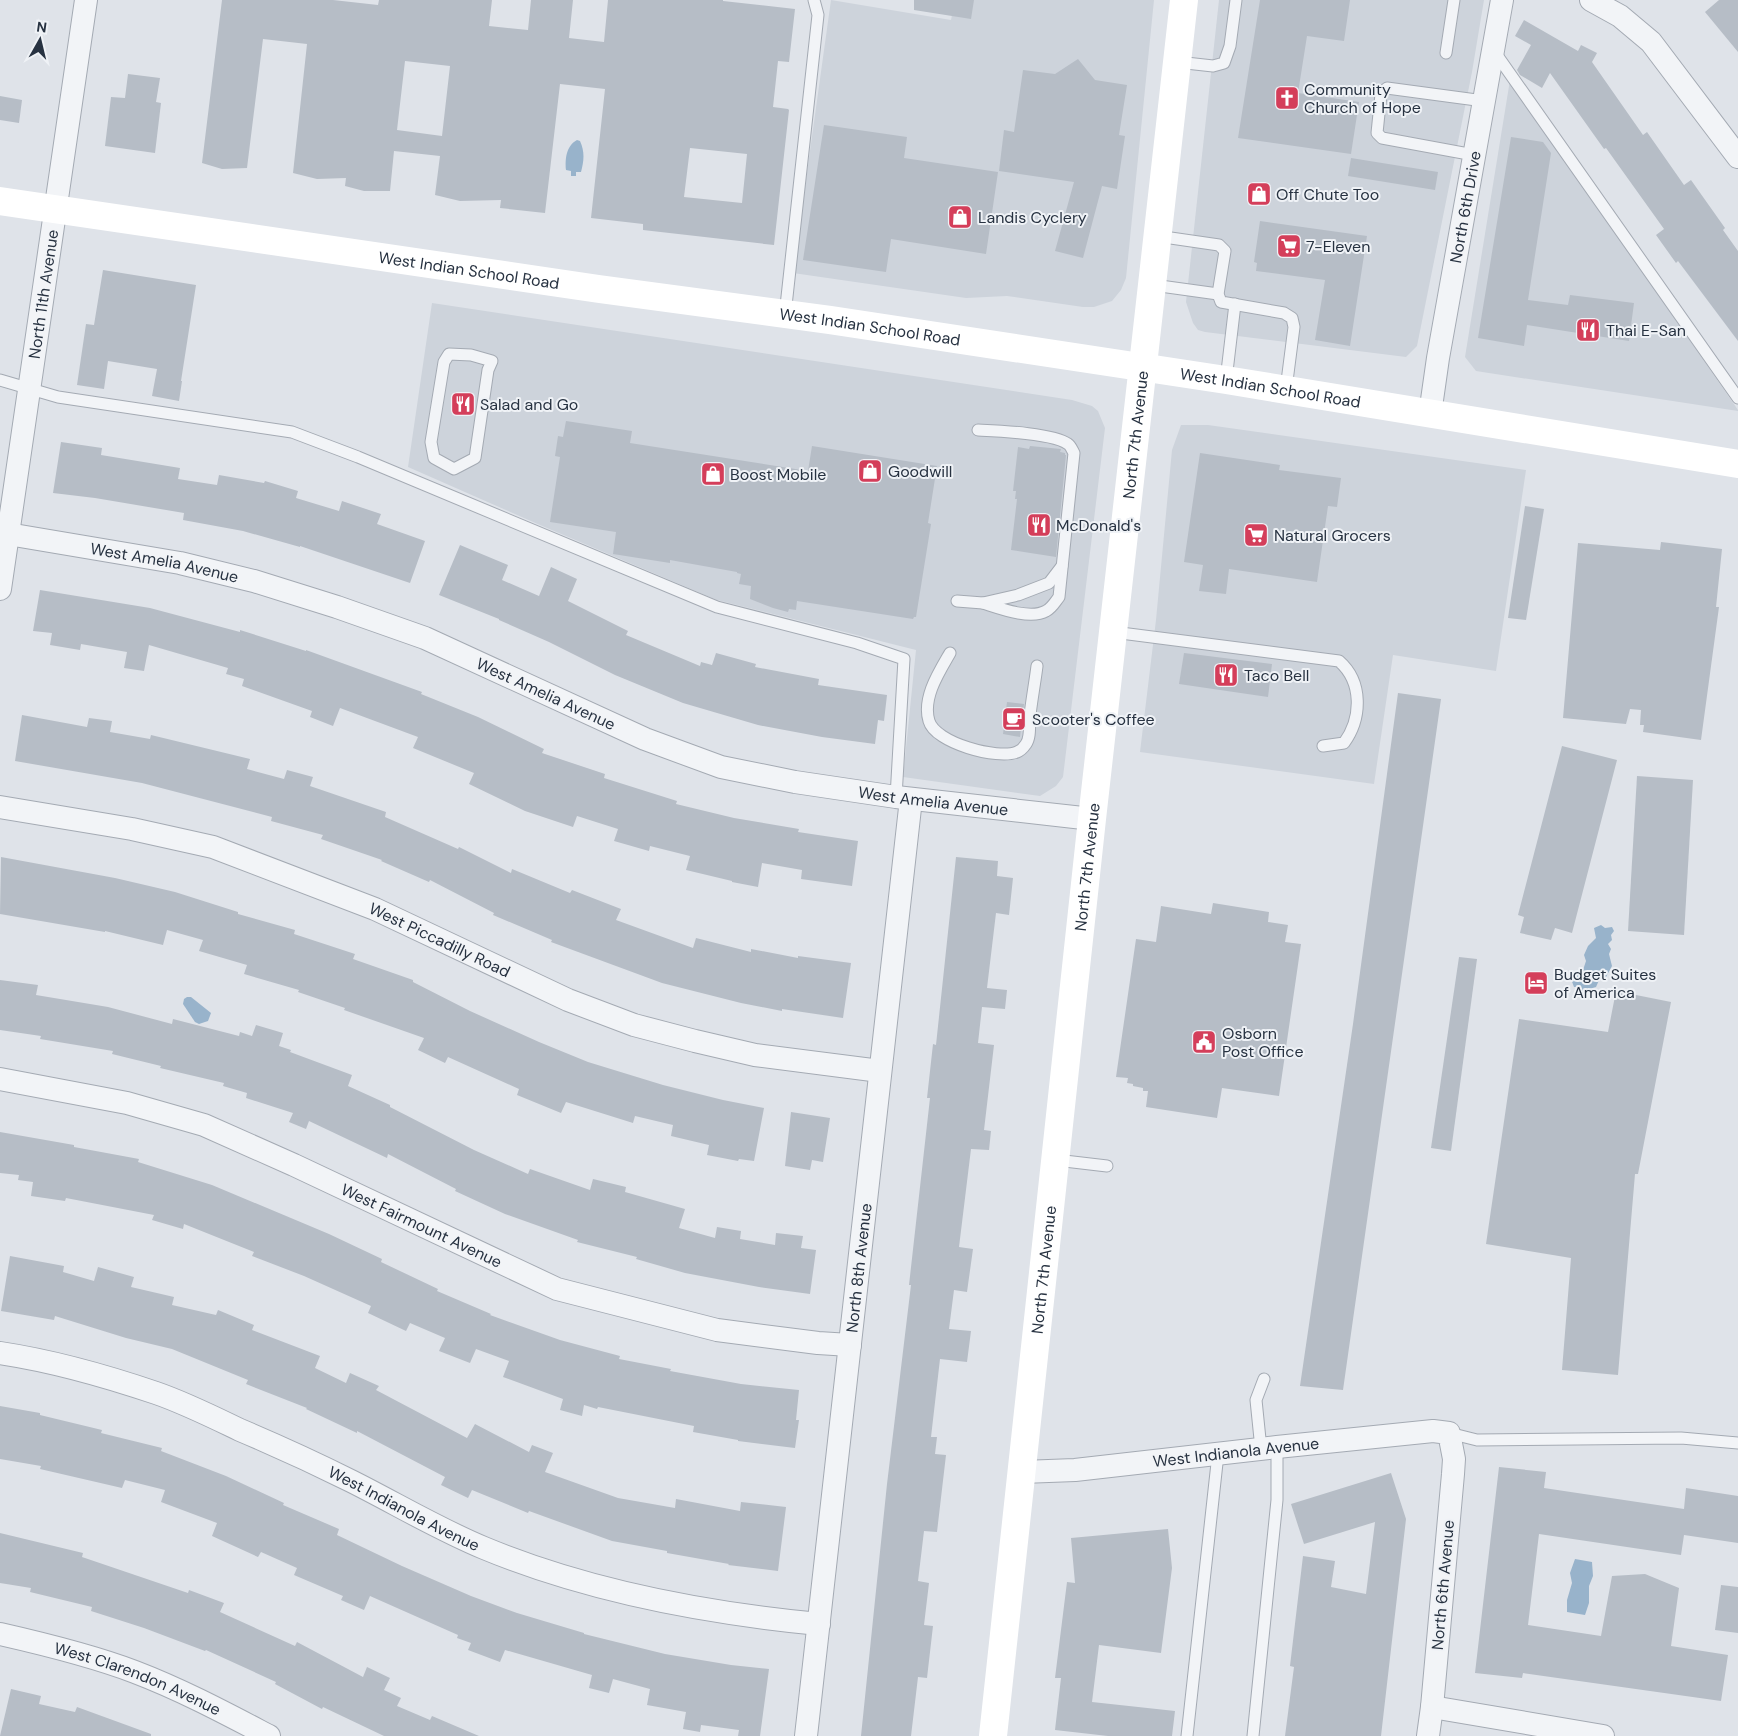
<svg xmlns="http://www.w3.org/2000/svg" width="1738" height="1736" viewBox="0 0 1738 1736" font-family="'DM Sans',sans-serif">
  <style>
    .built { fill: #cdd3db }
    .water { fill: #98b3cb }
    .building { fill: #b6bdc6; fill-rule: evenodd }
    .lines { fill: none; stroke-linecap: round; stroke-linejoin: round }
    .lane-casing { stroke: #a4aab3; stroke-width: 13 }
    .street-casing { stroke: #a4aab3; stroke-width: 24 }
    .lane { stroke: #f2f4f7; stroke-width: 11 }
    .street { stroke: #f2f4f7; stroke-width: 22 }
    .secondary { stroke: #fff; stroke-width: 28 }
    .labels { text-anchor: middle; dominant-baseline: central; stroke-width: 4; stroke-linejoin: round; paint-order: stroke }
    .poi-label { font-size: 16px; fill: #273241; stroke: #eff2f6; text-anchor: start }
    .street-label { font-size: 16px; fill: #273241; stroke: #eff2f6 }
  </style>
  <rect width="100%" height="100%" fill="#dfe3e9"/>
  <g class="built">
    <path d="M831,0l120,20 4,-20h199l-28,278 -5,12 -9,11 -18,6h-11l-76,-11 -41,2 -173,-25z"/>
    <path d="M1219,0h265l-12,72 -55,274 -11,11 -201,-25 -7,-2 -5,-7 -7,-21z"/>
    <path d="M1510,80l228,330v1l-262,-40 -11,-14z"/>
    <path d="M432,303l640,97 20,6 6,5 7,17 -42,349 -7,9 -16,10 -137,-19 13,-127 -199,-50 -177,-75 -132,-58z"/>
    <path d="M1181,425h27l318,45 -30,201 -103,-16 -19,129 -234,-32 16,-132 16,-170z"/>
  </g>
  <g class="water">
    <path d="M577,140l3,1c5,11 4,20 1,31h-5v4h-5v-5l-5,-1c-1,-11 0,-24 11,-30z"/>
    <path d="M1601,925l4,3 7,-1 2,4 -3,4 1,5 -4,4 3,5 -2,5 3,12 -6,11 -6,1 -4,9 -14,4 -2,-4h-6l-3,-8 11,-6 4,-12 -2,-6 4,-9 8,-8 -2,-10z"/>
    <path d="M187,997h4l20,16 -3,8 -9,3 -4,-2 -12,-18 1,-5z"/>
    <path d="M1575,1559l17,3 1,14 -4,10v17l-4,12 -18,-3v-12l5,-17 -2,-10z"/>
  </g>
  <g class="building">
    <path d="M222,0h111l45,5 1,-5h113l-3,26 39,4 3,-30h42l-4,38 35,4 4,-42h115v1l72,8 -6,53 -11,-1 -5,46 15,2 1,1 -15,135 -131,-15v-6l-52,-6 14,-129 -45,-5 -15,129 -45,-5 1,-8 -41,1 -25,-6 5,-39 -46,-5 -4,40h-26l-19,-5 1,-8 -29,1 -24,-6 14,-129 -44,-5 -16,129 -25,1 -20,-6zM405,61l45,5 -8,70 -45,-6zM690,148l57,6 -5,49 -58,-6z"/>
    <path d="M914,0h60l-3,19 -57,-9z"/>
    <path d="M1260,0h90l-6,41 -37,-5 -9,57 61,9 -8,52 -113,-16z"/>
    <path d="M1719,0h19v52l-33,-40z"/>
    <path d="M1524,20l54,31 3,-6 16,8 -5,9 51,73 4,-3 37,53 7,-5 34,48 -2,2 15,21v90l-60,-80 -2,2 -20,-28 8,-6 -58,-81 -2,1 -54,-76 -8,15 -22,-13 -3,-5 14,-25 -16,-9z"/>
    <path d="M1078,59l17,21 32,5 -8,50 6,1 -8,53 -15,-3 -19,72 -28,-7 19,-69 -75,-11 5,-41 10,2 9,-62 32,4z"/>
    <path d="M128,74l32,4 -4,24 5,1 -6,50 -50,-7 6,-49 14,1z"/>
    <path d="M0,96l22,4 -3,23 -19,-3z"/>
    <path d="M824,125l83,12 -3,21 94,14 -12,82 -95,-15 -5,33 -83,-12z"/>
    <path d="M1511,137l32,5 8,11 -23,147 40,5 2,-10 64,8 -5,38 -102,-16 -3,21 -46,-8z"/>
    <path d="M1351,158l87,14 -3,18 -87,-14z"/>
    <path d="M1260,221l107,15 -17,110 -35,-6 10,-60 -69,-9 1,-8 -3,-1z"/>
    <path d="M103,270l93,15 -15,96h1l-3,20 -27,-5 5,-27 -49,-8 -4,28 -27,-4 9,-61 8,1z"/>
    <path d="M566,421l66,10 -2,12 178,28 4,-25 125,20 -9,57 3,1 -15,93h-2l-1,2 -116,-18 -1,9 -7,-1 -1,3 -15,-4 -23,-9 1,-13 -12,-2 2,-10 -4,-1v-1l-67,-12v3l-57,-9 3,-22 -66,-10 10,-65 -5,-1 3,-20 5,1z"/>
    <path d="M61,442l41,6 -1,7 79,13 -2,11 39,6 2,-10 45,8 1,-2 33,10 -2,7 43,13 3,-10 39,13 -4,10 48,17 -15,42 -110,-37v1l-57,-16 -60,-11 1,-7 -89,-15 -42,-5z"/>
    <path d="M1030,446l31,3 -1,3 5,1v2h1l-10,102 -45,-7 6,-51h-2l1,-8h-3l5,-44 11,2z"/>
    <path d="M1200,453l80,12 -1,5 62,8 -4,29 -9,-1 -11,76 -88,-13 -3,25 -27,-3 4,-26 -19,-3z"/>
    <path d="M1525,506l19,3 -18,111 -18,-2z"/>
    <path d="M1661,542l61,7 -6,58h3l-18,133 -58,-8 1,-7h-4l1,-15 -11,-1 -4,15 -63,-6 15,-175 82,7z"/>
    <path d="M460,545l48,20 -6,15 37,16 12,-29 26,12 -9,22 60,30 -2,4 74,31 1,-4 11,3 4,-12 40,11 -1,3 64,12 -1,6 69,10 -3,26 -6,-1 -3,24 -53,-7 -64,-12 -75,-22 -68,-28 -66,-33 -50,-22v-1l-60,-24z"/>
    <path d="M40,590l110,18 90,24v-2l66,21v-1l116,42 -1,2 57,23 66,32 -2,4 63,21 -1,4 73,23 -1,3 58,14 65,11 -1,3 60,9 -6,45 -51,-7 1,-9 -40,-7 -4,24 -26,-5v-1l-46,-11 4,-14 -40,-10 -1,5 -35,-10 4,-12 -41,-13 -4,11 -48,-16 -56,-27 5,-11 -61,-25 5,-11 -78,-29 -7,18 -23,-9 2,-6 -70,-25 2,-7 -18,-5 2,-6 -79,-23 -5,26 -20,-3 3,-16 -46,-8 -1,6 -30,-5 2,-12 -19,-2z"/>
    <path d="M1184,653l88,11 -4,33 -89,-13z"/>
    <path d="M1398,693l43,6 -98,691 -43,-4 53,-362z"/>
    <path d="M1007,702l17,2 -4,33 -17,-3z"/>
    <path d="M22,715l65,12 2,-9 23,3 -2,11 40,7 1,-4 99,24 -3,10 37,10 3,-9 26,7 -3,9 76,26 -1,5 73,32 1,-2 52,26 1,-4 58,24 2,-3 49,19 -5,11 77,28 3,-10 55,14v-3l47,9v-2l53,7 -8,55 -61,-9v2l-41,-8 -79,-20 -111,-41 1,-2 -59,-25 1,-2 -64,-33 -1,2 -48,-21 1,-1 -61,-21 2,-4 -52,-14 1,-4 -130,-34 -127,-22z"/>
    <path d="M1562,746l55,14 -45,173 -17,-5 -4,12 -31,-7 4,-16 -6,-2z"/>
    <path d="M1637,776l56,4 -9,155 -56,-4z"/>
    <path d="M1,857l114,21 60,14 63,20v2l57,16 -1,4 61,20 -2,5 60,21v2l57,29 69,31 49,20 75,23 60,15 41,8 -10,53 -15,-2 -1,2 -31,-6 2,-10 -38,-9 2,-11 -38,-9 -2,7 -67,-21 -5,11 -44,-18 2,-6 -71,-32 -3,6 -27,-13 6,-12 -80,-28 1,-2 -47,-16 1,-2 -55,-16 3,-9 -48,-14 4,-11 -36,-10 -4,15 -58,-14v1l-105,-18z"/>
    <path d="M956,857l42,4 -1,15 16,2 -4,37 -13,-2 -9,75 20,2 -2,19 -23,-2 -4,36 16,2 -10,85 7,1 -2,19 -18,-1 -12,98 14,2 -6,43 -13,-2 -5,39 22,2 -4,31 -27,-3 -9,78h6l-2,17 11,1 -9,77 -13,-1 -6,50 11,2 -5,42 9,1 -6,52 -9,-1 -7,59h-50l26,-252 24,-199h-2l21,-187h-3l6,-54 3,1z"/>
    <path d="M1213,903l56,9 -1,10 20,3 -3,17 16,2 -22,152 -57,-8 -5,30 -71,-11 2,-16h-5v-3l-10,-2v-2l-6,-1 1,-5 -12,-1 20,-138 20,3 5,-36 50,8z"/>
    <path d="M1459,957l18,2 -26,192 -20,-3z"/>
    <path d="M0,980l38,5 -2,10 72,12 64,17 1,-5 66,17 1,-4 12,4 4,-11 27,8 -4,13 12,4 -1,2 62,23 -4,11 42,19v2l84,43 54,24 2,-5 60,21 3,-11 33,8 -1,5 60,17 -6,19 36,10 2,-11 24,4 -1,8 35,6 1,-12 27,3 -2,12 15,2 -6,44 -51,-7 -74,-14 -49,-14 1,-2 -60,-15 1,-2 -73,-26 -50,-23 1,-2 -68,-35 -1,4 -78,-37 -3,8 -17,-7 4,-9 -47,-15 1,-5 -24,-7 1,-3 -64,-15 1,-2 -49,-12 1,-3 -73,-12 1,-3 -41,-6z"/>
    <path d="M1616,991l55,11 -33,172h-3l-17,201 -56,-5 9,-112 -85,-14 33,-225 89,13z"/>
    <path d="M791,1112l39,6 -7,44 -11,-2 -2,10 -25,-4z"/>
    <path d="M0,1132l74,13v2l65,12 -1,3 74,23 117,49 53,25 -1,3 57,27 -1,2 54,23 -1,1 70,25 60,16 -1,3 52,10 -1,2 71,13 58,6 -3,30h3l-4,28 -57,-7v-1l-45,-8 1,-6 -96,-19 -1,2 -13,-4 -2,11 -22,-6 3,-11 -60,-22 6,-16 -33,-12 -6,14 -31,-12 6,-13 -35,-15 -4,8 -38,-18 3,-7 -67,-30 -52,-20 2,-4 -70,-28 -1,5 -31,-9 2,-5 -88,-17 -1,3 -34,-5 2,-14 -15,-2 1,-5 -19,-2z"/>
    <path d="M10,1256l54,10 -1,6 31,9 4,-14 36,10 -3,10 43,10 -2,8 44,10 2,-5 36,15 -2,5 68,26 -5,12 31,15 4,-10 29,13 -3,4 91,48 8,-14 54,28 3,-7 21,8 -8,19 73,26 57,10 1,-9 64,12 1,-9 45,5 -8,64 -50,-6 1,-1 -62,-11v-2l-55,-10 -83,-30 -1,2 -56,-23 -4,8 -27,-13 4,-8 -88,-46v2l-51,-24 1,-1 -61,-24 2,-4 -76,-31 -46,-11 -71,-22 -1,4 -53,-9z"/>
    <path d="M0,1406l40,7v2l62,15 -1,3 61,15 -1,3 65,25 58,27 -1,2 56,24 -2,6 65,31 69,30 46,17 67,20v1l81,20 66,11 38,4 -9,67h-22l1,-6 -38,-5 -1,7 -17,-3 3,-17 -39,-7 3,-16 -37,-10 -4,14 -20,-5 3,-13 -87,-25 -5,12 -32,-12 3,-7 -14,-5 1,-3 -88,-39 -6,14 -23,-10 2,-4 -49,-21 3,-7 -36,-16 -3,5 -46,-21 5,-13 -56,-21 4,-12 -40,-10 -3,8 -82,-19 1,-3 -41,-7z"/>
    <path d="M1499,1467l47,5 -2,16 140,21 2,-21 52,8v47l-54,-8 -3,20 -142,-21 -11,91 73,11 11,-60 33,-2 34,14 -8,58 57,9 -7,46 -198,-28 -1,5 -47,-5z"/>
    <path d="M1391,1473l15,46 -25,217h-96l9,-69 -4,-1 13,-110 32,5 -4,26 35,7 9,-72 -71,22 -13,-40z"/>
    <path d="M1168,1529l4,39 -11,85 -62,-8 -7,57 83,9 -3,25h-64l-53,-6 6,-52h-6l12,-96 8,1 -4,-45z"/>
    <path d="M0,1533l83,20 -1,4 106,36 1,-3 35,13 -4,9 75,34 2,-4 66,35 4,-10 23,11 -6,12 17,8 -4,8 33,14 2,-4 47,20h-95l-61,-29 -1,2 -47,-25 1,-2 -70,-32 -1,1 -61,-23 -53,-17 1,-4 -62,-15 1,-4 -31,-5z"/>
    <path d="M1721,1585l17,2v46l-23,-3z"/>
    <path d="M11,1689l30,7 -2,8 36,8 2,-5 74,27v2h-151z"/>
  </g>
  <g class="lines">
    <defs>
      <g id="lane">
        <path d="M1494,51l244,347"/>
        <path d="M1446,53l8,-53"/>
        <path d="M1177,62l36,4 11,-3 6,-17 6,-46"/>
        <path d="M1474,155l-92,-17 -5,-5 4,-39 6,-6 97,13"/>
        <path d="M1157,236l62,9 6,6 -7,43 3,8 63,11 8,5 2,9 -8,62"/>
        <path d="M1153,285l65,9"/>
        <path d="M785,315l33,-300 -4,-15"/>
        <path d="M449,354l22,1 21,6 -4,9 -13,88 -21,11 -20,-11 -3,-16 13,-80z"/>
        <path d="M0,380l58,17 234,35 66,25 359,150 140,36 47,16 -8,138"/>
        <path d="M1226,380l9,-76"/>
        <path d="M978,430c20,1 75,3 90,14 3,2 4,6 6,9l-15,144c-4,5 -7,11 -13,14 -16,9 -47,-3 -63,-8"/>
        <path d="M957,601l26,2 35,-8 31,-12 13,-17"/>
        <path d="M1113,632l226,29c24,21 23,57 5,82l-21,3"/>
        <path d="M950,653c-11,19 -28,45 -21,68 6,22 69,39 88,31 3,-1 7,-5 9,-8 5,-7 3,-20 4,-29 2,-17 5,-33 7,-49"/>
        <path d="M1056,1160l51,6"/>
        <path d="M1449,1433l28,7 204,-2 57,5"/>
        <path d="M1261,1449l-5,-49 8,-21"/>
        <path d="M1187,1736l31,-282"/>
        <path d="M1253,1736l24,-236v-53"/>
      </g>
      <g id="street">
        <path d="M1591,0l29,16 31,26 87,115"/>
        <path id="s1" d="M1430,414l8,-56 64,-358"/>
        <path id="s2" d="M8,534l172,29 74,18 83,26 88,31 220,101 76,28 74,15 101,15 196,22"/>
        <path id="s3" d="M0,589l86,-589"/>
        <path id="s4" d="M0,807l132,22 81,18 162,62 193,91 66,25 61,16 60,14 125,16"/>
        <path id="s5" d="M0,1079l127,24 77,22 90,40 263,124 160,41 101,13 32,2"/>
        <path id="s6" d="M0,1353c53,8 106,23 156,40 29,10 57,24 84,37 38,16 75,33 111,51 44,22 87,48 133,67 106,44 221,65 335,76"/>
        <path id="s7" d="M1022,1472l53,-2 202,-23 156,-16 16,2 5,26 -1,15 -21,233 -4,29"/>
        <path id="s8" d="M0,1634c44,10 93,22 135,38 47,18 90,41 134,64"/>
        <path d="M1432,1707l171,29"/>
        <path id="s9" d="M806,1736l105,-937"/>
      </g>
    </defs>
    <use href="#lane" class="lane-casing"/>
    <use href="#street" class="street-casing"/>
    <use href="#lane" class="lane"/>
    <use href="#street" class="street"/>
    <g class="secondary">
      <path id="s10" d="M0,201l599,88 231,31 396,60 512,84"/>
      <path id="s11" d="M993,1736l99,-917 92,-819"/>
    </g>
  </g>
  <defs>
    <symbol id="church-square" viewBox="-11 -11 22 22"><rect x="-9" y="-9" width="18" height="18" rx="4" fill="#d43e5a" stroke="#eff2f6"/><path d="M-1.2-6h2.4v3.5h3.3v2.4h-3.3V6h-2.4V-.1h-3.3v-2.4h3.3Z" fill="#fff"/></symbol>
    <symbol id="shop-square" viewBox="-11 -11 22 22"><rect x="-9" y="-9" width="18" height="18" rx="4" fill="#d43e5a" stroke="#eff2f6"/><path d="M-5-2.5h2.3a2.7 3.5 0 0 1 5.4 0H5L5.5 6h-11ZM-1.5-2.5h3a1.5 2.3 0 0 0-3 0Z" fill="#fff"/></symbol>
    <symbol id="supermarket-square" viewBox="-11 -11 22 22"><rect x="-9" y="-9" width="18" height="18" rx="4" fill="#d43e5a" stroke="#eff2f6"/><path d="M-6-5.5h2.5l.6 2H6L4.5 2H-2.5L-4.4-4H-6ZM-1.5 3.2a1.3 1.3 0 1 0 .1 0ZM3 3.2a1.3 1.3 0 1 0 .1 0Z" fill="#fff"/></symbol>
    <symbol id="restaurant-square" viewBox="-11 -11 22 22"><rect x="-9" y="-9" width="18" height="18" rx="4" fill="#d43e5a" stroke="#eff2f6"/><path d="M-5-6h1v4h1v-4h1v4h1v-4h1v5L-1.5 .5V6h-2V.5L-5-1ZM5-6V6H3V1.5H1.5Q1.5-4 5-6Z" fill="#fff"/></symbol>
    <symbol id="cafe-square" viewBox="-11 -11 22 22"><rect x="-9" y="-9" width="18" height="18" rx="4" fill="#d43e5a" stroke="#eff2f6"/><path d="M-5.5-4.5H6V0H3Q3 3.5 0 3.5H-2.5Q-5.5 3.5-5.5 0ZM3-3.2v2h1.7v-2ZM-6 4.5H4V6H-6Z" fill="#fff"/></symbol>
    <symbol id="hotel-square" viewBox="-11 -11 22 22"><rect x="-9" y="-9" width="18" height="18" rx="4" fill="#d43e5a" stroke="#eff2f6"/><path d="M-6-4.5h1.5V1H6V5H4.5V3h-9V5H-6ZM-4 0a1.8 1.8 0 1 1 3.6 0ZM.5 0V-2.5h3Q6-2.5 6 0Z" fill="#fff"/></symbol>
    <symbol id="civic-square" viewBox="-11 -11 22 22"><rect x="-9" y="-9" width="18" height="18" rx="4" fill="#d43e5a" stroke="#eff2f6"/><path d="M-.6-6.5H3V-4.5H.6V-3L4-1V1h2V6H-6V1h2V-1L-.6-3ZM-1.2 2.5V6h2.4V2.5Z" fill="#fff"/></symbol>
  </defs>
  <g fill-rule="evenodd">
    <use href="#church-square" x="1273" y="84" width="28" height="28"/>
    <use href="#shop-square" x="1245" y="180" width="28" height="28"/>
    <use href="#shop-square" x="946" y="203" width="28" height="28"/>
    <use href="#supermarket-square" x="1275" y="232" width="28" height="28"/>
    <use href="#restaurant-square" x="1574" y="316" width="28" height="28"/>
    <use href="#restaurant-square" x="449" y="390" width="28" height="28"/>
    <use href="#shop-square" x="856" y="457" width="28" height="28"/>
    <use href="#shop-square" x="699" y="460" width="28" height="28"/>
    <use href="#restaurant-square" x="1025" y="511" width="28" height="28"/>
    <use href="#supermarket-square" x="1242" y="521" width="28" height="28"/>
    <use href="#restaurant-square" x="1212" y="661" width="28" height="28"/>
    <use href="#cafe-square" x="1000" y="705" width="28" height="28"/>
    <use href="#hotel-square" x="1522" y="969" width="28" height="28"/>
    <use href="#civic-square" x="1190" y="1028" width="28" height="28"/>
  </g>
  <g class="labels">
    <g class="poi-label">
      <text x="1304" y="89">Community<tspan x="1304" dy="18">Church of Hope</tspan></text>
      <text x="1276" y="194">Off Chute Too</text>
      <text x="978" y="217">Landis Cyclery</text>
      <text x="1306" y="246">7-Eleven</text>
      <text x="1606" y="330">Thai E-San</text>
      <text x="480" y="404">Salad and Go</text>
      <text x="888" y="471">Goodwill</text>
      <text x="730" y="474">Boost Mobile</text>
      <text x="1056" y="525">McDonald's</text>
      <text x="1274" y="535">Natural Grocers</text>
      <text x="1244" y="675">Taco Bell</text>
      <text x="1032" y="719">Scooter's Coffee</text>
      <text x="1554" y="974">Budget Suites<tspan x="1554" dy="18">of America</tspan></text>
      <text x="1222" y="1033">Osborn<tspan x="1222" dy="18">Post Office</tspan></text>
    </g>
    <g class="street-label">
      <text stroke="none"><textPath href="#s1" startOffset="210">North 6th Drive</textPath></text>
      <text stroke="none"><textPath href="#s10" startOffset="474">West Indian School Road</textPath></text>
      <text stroke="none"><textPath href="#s3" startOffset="298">North 11th Avenue</textPath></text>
      <text stroke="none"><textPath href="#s10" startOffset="879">West Indian School Road</textPath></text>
      <text stroke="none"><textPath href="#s10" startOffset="1284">West Indian School Road</textPath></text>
      <text stroke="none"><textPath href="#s11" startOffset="1309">North 7th Avenue</textPath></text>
      <text stroke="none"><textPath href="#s2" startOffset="159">West Amelia Avenue</textPath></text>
      <text stroke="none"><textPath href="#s2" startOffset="564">West Amelia Avenue</textPath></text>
      <text stroke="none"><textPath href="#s2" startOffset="969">West Amelia Avenue</textPath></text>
      <text stroke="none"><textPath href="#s11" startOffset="874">North 7th Avenue</textPath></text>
      <text stroke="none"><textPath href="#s4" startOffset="462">West Piccadilly Road</textPath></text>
      <text stroke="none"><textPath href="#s5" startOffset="449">West Fairmount Avenue</textPath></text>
      <text stroke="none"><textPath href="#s9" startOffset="471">North 8th Avenue</textPath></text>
      <text stroke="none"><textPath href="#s11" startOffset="469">North 7th Avenue</textPath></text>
      <text stroke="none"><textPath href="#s7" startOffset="215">West Indianola Avenue</textPath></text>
      <text stroke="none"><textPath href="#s6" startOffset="435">West Indianola Avenue</textPath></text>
      <text transform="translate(1443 1585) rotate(-85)">North 6th Avenue</text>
      <text stroke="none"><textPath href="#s8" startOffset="145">West Clarendon Avenue</textPath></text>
    </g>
  </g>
  <g transform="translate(40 40) rotate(8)" stroke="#eff2f6" stroke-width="4" paint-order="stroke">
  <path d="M0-4L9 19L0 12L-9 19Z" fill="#273241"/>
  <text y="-8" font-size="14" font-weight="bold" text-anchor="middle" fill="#273241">N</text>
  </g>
</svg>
